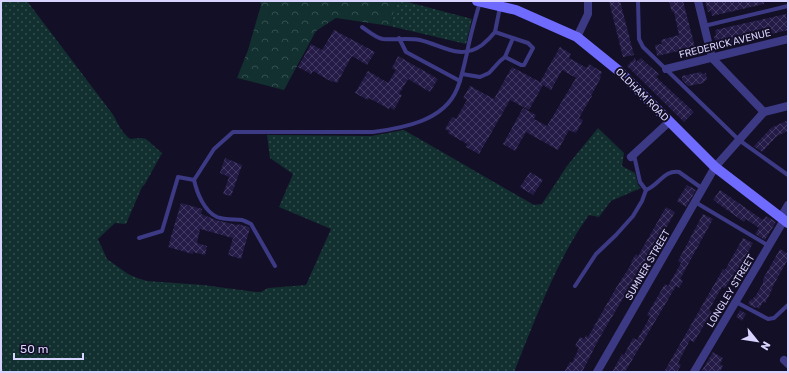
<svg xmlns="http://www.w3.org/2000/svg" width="789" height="373" viewBox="0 0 789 373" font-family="Rubik,sans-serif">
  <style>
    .grass { fill: url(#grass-dots) }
    .forest { fill: url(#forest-crowns) }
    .building { fill: url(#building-cross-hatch) }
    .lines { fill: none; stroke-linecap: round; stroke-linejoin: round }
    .lane { stroke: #3d3a85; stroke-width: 4 }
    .street { stroke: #3d3a85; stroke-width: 8 }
    .secondary { stroke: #6f6bff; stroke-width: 10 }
    .labels { text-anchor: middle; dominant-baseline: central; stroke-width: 4; stroke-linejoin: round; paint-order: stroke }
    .street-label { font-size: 10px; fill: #d9d4ff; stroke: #130f26 }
  </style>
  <defs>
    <pattern id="grass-dots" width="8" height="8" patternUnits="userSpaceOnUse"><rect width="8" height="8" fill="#12302f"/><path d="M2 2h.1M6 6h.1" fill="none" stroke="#344d4e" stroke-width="1.8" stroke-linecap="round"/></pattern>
    <pattern id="forest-crowns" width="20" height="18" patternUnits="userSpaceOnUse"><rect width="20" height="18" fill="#12302f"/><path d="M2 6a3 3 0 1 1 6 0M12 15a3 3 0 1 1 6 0" fill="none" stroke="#344d4e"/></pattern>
    <pattern id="building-cross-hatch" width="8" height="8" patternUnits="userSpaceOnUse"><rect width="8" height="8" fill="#241b47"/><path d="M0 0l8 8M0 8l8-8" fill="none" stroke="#433b63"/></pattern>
  </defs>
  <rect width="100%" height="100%" fill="#130f26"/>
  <g class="grass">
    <path d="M1,1h26l87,115c4,9 9,17 16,23l11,-1 5,1 16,14 -17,31 -3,3 -16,37 -11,-1 -17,16 9,20 21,15 9,4 10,3 56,4 53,7h5l7,-4 38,-3 25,-56 -52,-22 14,-33 -23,-16 -3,-23 104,1 33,-6 130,75 8,-1 25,-38 31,-38 26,25 -2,13 13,7 3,12 3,3 -30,13 -12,16 -10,-2c-33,45 -54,106 -75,157h-513z"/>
    <path d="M397,1h7l68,18 -6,25 -76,-18z"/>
  </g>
  <path class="forest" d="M260,1h137l-7,25 -54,-8 -20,13 -32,59 -47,-12 11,-28 13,-45z"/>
  <g class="building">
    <path d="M609,1h11l14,54 -11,2z"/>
    <path d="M669,1h14l12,46 -38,9 -2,-11 7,-1 -1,-4 18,-5 -5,-23h-2z"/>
    <path d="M705,1h59v3l-52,12 -1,-5 -3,1z"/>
    <path d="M786,14l2,16 -72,17 -2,-11h2l-1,-6z"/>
    <path d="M334,30l41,22 -8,13 -15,-9 -15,27 -4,-2 -1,1 -19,-11 -2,3 -13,-7 13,-23 11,6z"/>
    <path d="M560,47l11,7 -2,4 18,10 2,-4 13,8 -2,4 1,1 -10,19h1l-13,22 4,2 -7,13 -7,-3 -11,20 -32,-18 -11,19 -12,-7 20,-36 13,7 -2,4 13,7 29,-48 -14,-8 -11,20 -8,-5 -14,25 -19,-10 -31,54 -13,-7 1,-3 -19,-11 1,-2 -4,-2 7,-12 4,2 11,-19 -4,-2 7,-12 24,13 18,-32 28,15z"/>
    <path d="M398,56l40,23 -8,13 -22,-13 -9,15 3,1 -8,15 -4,-3 -1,2 -20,-11 -1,2 -13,-7 13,-22 20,12 8,-13 -4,-2z"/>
    <path d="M635,58l1,4 5,-4 4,4 14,12 -3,3 38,35 -10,10 -57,-56z"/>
    <path d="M701,72l1,2 4,-1 1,7 -3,1v2l-16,3 -6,-6v-4z"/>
    <path d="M788,120v11l-11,5 -15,16 -8,-6 17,-18z"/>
    <path d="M225,158l17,7 -11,31 -8,-2 6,-17 -9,-4z"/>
    <path d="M530,172l13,8 -10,15 -13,-8z"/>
    <path d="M687,185l9,5 -10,17 -9,-6z"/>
    <path d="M720,190l43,30 3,-4 10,6 -11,18 -10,-6 4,-6 -13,-9 -2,3 -31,-22z"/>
    <path d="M181,203l21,6 -1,5 15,6 21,5v-1l12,3 1,1 -9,31 -13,-4 5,-17 -33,-9 -3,14 10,3 -2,9 -12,-3v2l-25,-7z"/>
    <path d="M666,207l9,5 -20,36 -4,8 -2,-1 -49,82 -18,35h-18l6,-10 2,1 7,-15 -4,-2 5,-9 4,2 2,-4 2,2 28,-49 16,-25 -1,-1 5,-8 2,2z"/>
    <path d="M703,214l10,5 -33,60 3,2 -4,7 -3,-2 -51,86h-13l10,-18 2,1 9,-17 4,2 13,-23 -3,-2 18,-31 3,2 13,-23 -3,-2z"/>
    <path d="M743,238l10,5 -16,30 -2,-1 -10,16 -3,-1 -13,23 3,2 -8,13 -10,17 -4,-2 -12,23 3,2 -4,7h-13l59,-103 2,1z"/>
    <path d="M780,249l8,5v5l-16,29h1l-8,15 -2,-1 -4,7 -3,-2 -1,1 -7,-4 3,-5 1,1 2,-3h1l8,-14v-4z"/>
    <path d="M740,310l6,4 -4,7 -6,-4z"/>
    <path d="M713,352l10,6 -3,6 3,2 -3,6h-19z"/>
  </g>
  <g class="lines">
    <g class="lane">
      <path d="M638,1l1,38 4,8 96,93 49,35"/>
      <path d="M704,26l84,-20"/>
      <path d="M362,27c6,4 14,11 21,12 13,1 25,-1 37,1 22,5 40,21 62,5 5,-4 9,-8 13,-13l5,-25"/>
      <path d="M495,32l33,11 5,5 -9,17h-3l-16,-8"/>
      <path d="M399,38l7,14 54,29"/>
      <path d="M462,74l18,3 9,-4 11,-12 5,-4 8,-19"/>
      <path d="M634,155l6,27 6,8"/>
      <path d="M194,180c3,13 10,31 23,37 8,3 17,2 25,3 3,1 7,3 9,4l24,42"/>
      <path d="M646,190c12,-4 19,-21 33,-18l24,17"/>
      <path d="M695,202l74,44"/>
      <path d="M139,238l23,-7 16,-54 16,3 20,-31 19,-17h140c30,-4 71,-11 84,-43 5,-12 7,-24 10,-36 3,-17 8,-34 13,-51"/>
      <path d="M575,286l21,-32 20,-19 17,-19 9,-15 4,-11"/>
      <path d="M736,302l32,17 6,-1 14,-13"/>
    </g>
    <g class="street">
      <path d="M698,1l14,57 52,54"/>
      <path d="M577,37l11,-23v-13"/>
      <path d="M666,69l122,-30"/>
      <path d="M631,157l38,-35"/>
      <path d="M781,217l7,-12"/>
      <path d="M784,360l4,4"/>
      <path d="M597,372l118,-205 49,-55 24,-6"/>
      <path d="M694,372l90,-152"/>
    </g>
    <path class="secondary" d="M477,1l39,9 61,27 42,34 96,96 73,56"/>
  </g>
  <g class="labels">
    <g class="street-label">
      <text transform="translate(725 44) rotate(-14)">FREDERICK AVENUE</text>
      <text transform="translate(642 95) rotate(45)">OLDHAM ROAD</text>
      <text transform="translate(648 265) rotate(-60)">SUMNER STREET</text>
      <text transform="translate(731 291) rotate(-59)">LONGLEY STREET</text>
    </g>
  </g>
  <rect width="789" height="373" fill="none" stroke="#d9d4ff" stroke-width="4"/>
  <g transform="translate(757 341) rotate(120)" stroke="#130f26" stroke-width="3" paint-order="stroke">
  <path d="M0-3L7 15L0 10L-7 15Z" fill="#d9d4ff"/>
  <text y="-6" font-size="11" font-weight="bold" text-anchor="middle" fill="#d9d4ff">N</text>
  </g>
  <path d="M14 353v6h69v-6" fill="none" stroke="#d9d4ff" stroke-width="2"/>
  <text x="20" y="353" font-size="12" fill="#d9d4ff" stroke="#130f26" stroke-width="3" paint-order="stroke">50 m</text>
</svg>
